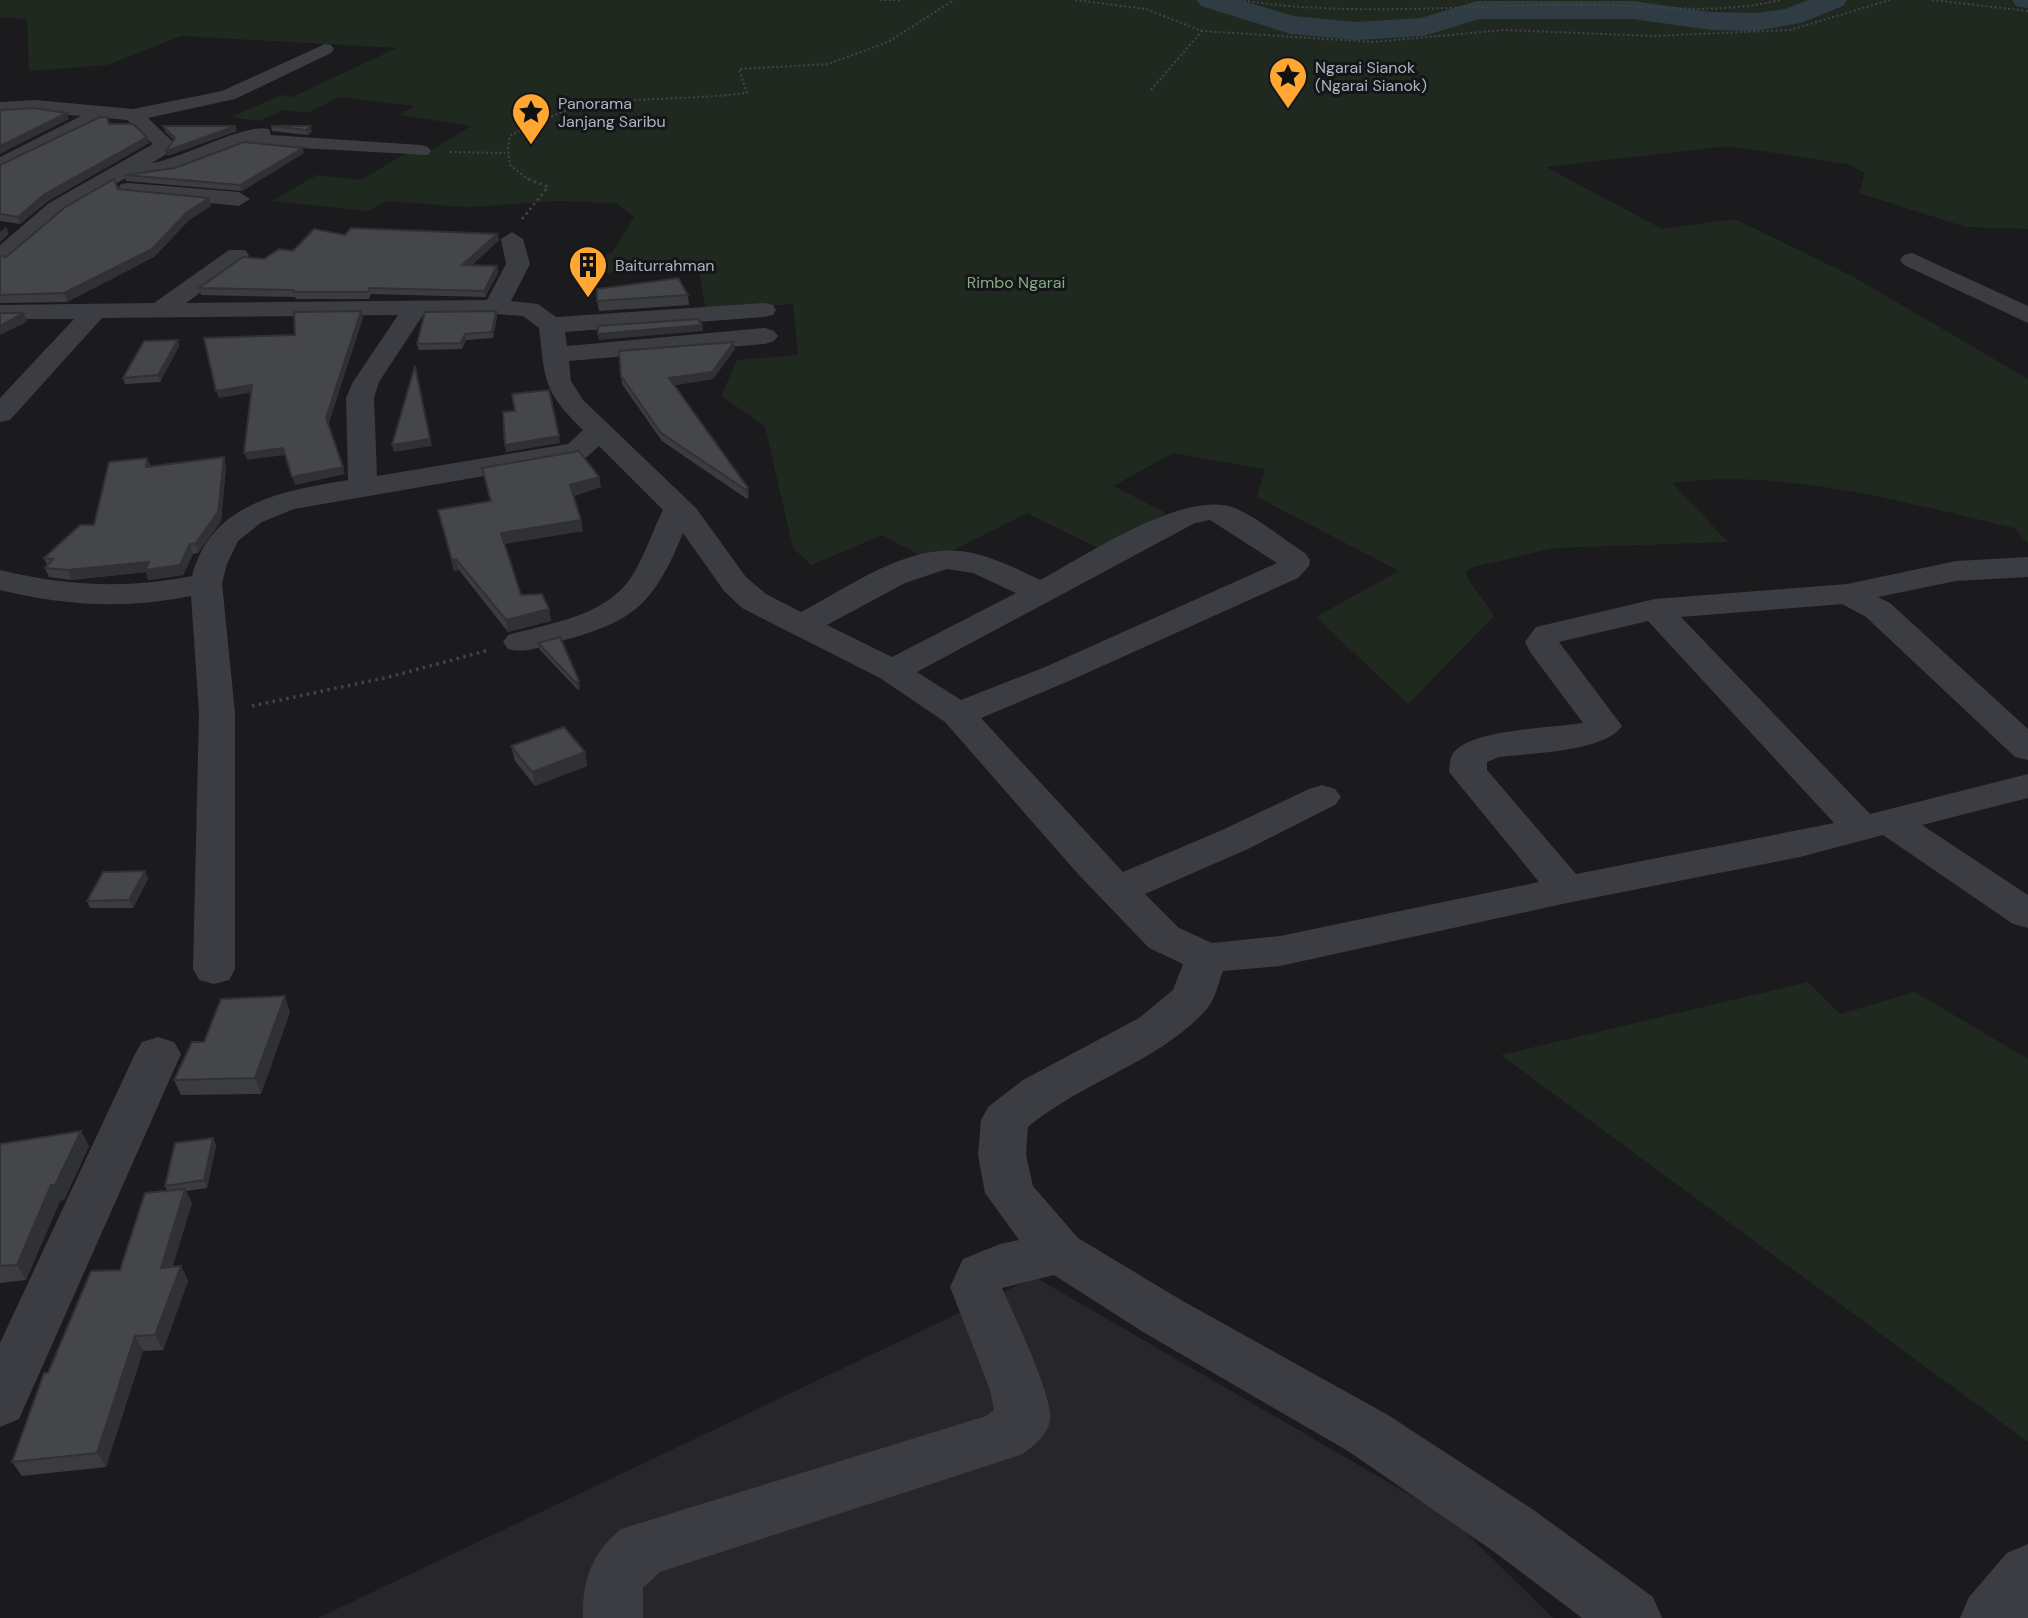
<svg xmlns="http://www.w3.org/2000/svg" width="2028" height="1618" viewBox="0 0 2028 1618" font-family="'DM Sans',sans-serif">
  <style>
    .built { fill: #27272b }
    .green { fill: #202920 }
    .lines { fill: none; stroke-linecap: round; stroke-linejoin: round }
    .river { fill: #2f3c43; fill-rule: evenodd }
    .path-far2 { stroke: #41444a; stroke-width: 2; stroke-dasharray: 2 2.5; stroke-linecap: butt }
    .path-far1 { stroke: #41444a; stroke-width: 2.5; stroke-dasharray: 2.5 3.5; stroke-linecap: butt }
    .path { stroke: #41444a; stroke-width: 3.5; stroke-dasharray: 2.5 4.5; stroke-linecap: butt }
    .minor { fill: #3b3d43; fill-rule: evenodd }
    .wall { fill: #3b3c40 }
    .shaded-wall { fill: #303134 }
    .building { fill: #45464a; stroke: #303134; stroke-width: 2 }
    .labels { text-anchor: middle; dominant-baseline: central; stroke-width: 6; stroke-linejoin: round; paint-order: stroke }
    .far-poi-label { font-size: 16px; fill: #acb3be; stroke: #161619; text-anchor: start }
    .far-park-label { font-size: 16px; fill: #83aa82; stroke: #161619 }
  </style>
  <rect width="100%" height="100%" fill="#1b1b1d"/>
  <path class="built" d="M1035,1277l418,243 100,98h-1235z"/>
  <g class="green">
    <path d="M0,0h2028v229l-62,-2 -107,-34 6,-20 -18,-9 -119,-18 -182,21 116,62 73,-10 117,57 176,103v165l-14,-16c-110,-26 -229,-60 -342,-45l56,59 -175,6 -83,20 -4,4 2,7 26,37 -86,88 -92,-87 83,-46 -142,-74 8,-28 -92,-16 -60,33 53,27 -66,36 -73,-36 -96,48 -49,-26 -71,30 -18,-17 -28,-122 -44,-30 16,-36 61,-5 -5,-51 -87,6 -8,-44 -124,10v-12l38,-11 22,-36 -18,-14 -58,-2 -91,6 -80,-6 -20,10 -95,-10 45,-26 44,5 52,-31 19,1 39,-24 -71,-11 14,-9 -75,-9 -32,16 -23,-3 -25,11 -28,-4 50,-22 11,2 105,-49 -216,-12 -74,29 -78,6 -2,-52 -27,-2z"/>
    <path d="M1808,982l32,32 75,-22 113,67v383l-527,-387z"/>
  </g>
  <g class="lines">
    <g class="river">
      <path d="M1197,0h43l54,16 63,6 64,-4 56,-17h156l78,11 45,1 29,-4 23,-9h39l-4,6 -42,17 -45,8 -45,-1 -78,-11h-154l-55,17 -67,4 -66,-6 -90,-28z"/>
      <path d="M2012,0h16v8l-12,-2z"/>
    </g>
    <g class="path-far2">
      <path d="M880,0h22"/>
      <path d="M1075,0l71,9 56,22 171,11 131,-12 149,6 137,-6 100,-30"/>
      <path d="M1239,0c116,18 229,4 345,5 67,0 130,11 196,-5"/>
      <path d="M1932,0l96,11"/>
      <path d="M1151,90l51,-59"/>
      <path d="M450,152l55,1"/>
      <path d="M529,180l-19,-15 -2,-17 2,-12c11,-7 61,-29 74,-31 54,-8 109,-5 163,-12l-8,-24 89,-5 60,-22 66,-42"/>
    </g>
    <path class="path-far1" d="M522,219l26,-32 -22,-9"/>
    <path class="path" d="M252,706l137,-29 100,-27"/>
    <g class="minor">
      <path d="M325,44l6,1 3,4 -3,4 -96,46 -87,19 26,25 -9,12 -13,8c32,-5 92,-40 117,-34l2,6 150,10 7,2 3,4 -3,4 -183,-10 -69,26 -23,4h-22l-66,38 -57,49 -8,2v-19l49,-42 104,-59 -26,-24 -21,-2 -106,53v-14l81,-41 -46,-4 -35,2v-12l35,-2 98,9 89,-18z"/>
      <path d="M129,183l110,9 11,7 -11,7 -118,-12 -3,-5 3,-5z"/>
      <path d="M512,232l11,7 7,25 -19,37 27,3 18,13 208,-14 9,2 3,5 -3,5 -9,2 -199,15 2,14 198,-18 9,3 4,5 -4,5 -9,3 -196,17 2,20 12,19 113,108 50,69 20,17 35,18c46,-24 104,-67 159,-61 28,3 55,17 80,29 46,-24 148,-94 197,-71 24,11 46,30 68,44l5,7 -1,6 -11,12 -229,103 -88,37 142,154 97,-41 89,-42 13,-4 13,4 6,8 -6,8 -87,44 -103,45 34,34 33,15 68,-7 259,-54 -90,-110c1,-7 0,-15 6,-21 20,-22 98,-23 128,-28l-53,-71 -5,-10 11,-15 119,-28 192,-15 109,-23 72,-4v20l-72,4 -78,16 12,6 138,126v31l-13,-3 -149,-140 -24,-13 -161,13 189,197 158,-40v24l-106,27 106,70v33l-15,-4 -130,-89 -83,22 -233,46 -287,63 -57,5c-5,13 -8,30 -18,40 -46,51 -124,71 -177,116l-2,28 7,31 45,52 103,62 207,115 147,96 118,86 9,21h-80l-89,-67 -145,-100 -205,-119 -89,-57 -52,13c11,25 52,110 48,133 -3,15 -16,24 -27,33l-363,118 -17,16v30h-60c-1,-38 9,-65 38,-89l365,-113 8,-6 -4,-20 -40,-103 13,-28 37,-15 19,-4 -34,-47 -7,-38 3,-35 7,-13 35,-27 116,-62 34,-28 10,-26 -34,-16 -71,-74 -133,-152 -65,-44 -138,-70 -18,-17 -41,-58c-29,71 -49,89 -122,108 -18,5 -35,13 -53,8l-5,-7 5,-7c42,-12 95,-18 122,-56 14,-21 22,-47 33,-69l-64,-64 -12,11 -10,3 -283,49 -32,13 -24,19 -11,23 -5,19 13,130v256l-6,11 -15,4 -15,-4 -6,-11 6,-256 -8,-117c-65,13 -127,10 -191,-6v-20c65,16 126,19 192,6 19,-74 91,-85 156,-96l-2,-82 7,-16 45,-67 -296,3 -92,102 -10,2v-24l74,-79h-74v-14l154,-2 75,-53h16l4,5 -4,5 -59,43 301,-3 19,-36 -5,-25zM495,314l28,2 16,12c6,52 4,63 44,102l-15,14 -191,32 -3,-78 5,-16 44,-67zM1210,520l67,43 -232,104 -84,33 -44,-28 278,-149zM947,569l26,4 43,20 -124,64 -65,-32 78,-42zM1648,621l186,202 -258,51 -89,-104v-8l12,-5c31,-4 105,-5 123,-31l-63,-84z"/>
      <path d="M1912,253l116,53v17l-124,-58 -4,-5 4,-5z"/>
      <path d="M158,1037l16,5 7,12 -162,365 -19,8v-84l135,-289 7,-12z"/>
      <path d="M2028,1544v74h-68l9,-21 38,-44z"/>
    </g>
  </g>
  <g class="wall">
    <path d="M110,124l37,13 2,6 -101,58 -28,23 -20,-3v-56z"/>
    <path d="M163,126l74,5 -70,25 7,-16 -9,-9z"/>
    <path d="M271,126l41,5 -4,4 -36,-4z"/>
    <path d="M304,153l-62,38 -116,-10 -1,-6z"/>
    <path d="M118,189l93,17 -22,14 -35,37 -87,45 -67,1v-47l6,1z"/>
    <path d="M497,234l2,6 -28,26h26l1,7 -13,24 -114,-3 -2,5h-73l-1,-2 -94,-2 -2,-7 65,-29 81,-24z"/>
    <path d="M688,295l1,10 -90,6 -2,-10z"/>
    <path d="M496,311l1,6 -4,21 -27,2 -4,9 -43,1 -2,-6z"/>
    <path d="M178,340l1,6 -19,36 -35,2 -2,-6z"/>
    <path d="M735,349l-22,30 -38,6 73,103 1,9 -2,2 -85,-58 -40,-57 -1,-8z"/>
    <path d="M226,466l-5,55 -23,32 -5,1 -10,21 -35,5 -2,-8 -75,8 -22,-3 -4,-9 2,-3 -3,-7 50,-33 56,-58z"/>
    <path d="M482,468l117,9 2,10 -27,9 9,35 -79,13 17,51 28,14 2,12 -43,11 -49,-62 -5,1 -16,-61 52,-9z"/>
    <path d="M538,643l41,38 1,7 -2,2 -38,-40z"/>
    <path d="M511,746l74,6 2,14 -52,20 -20,-25z"/>
    <path d="M145,871l3,8 -15,29h-43l-3,-7z"/>
    <path d="M290,1012l-29,82 -80,1 -7,-15 30,-38z"/>
    <path d="M213,1138l3,8 -9,42 -21,3 6,12 -20,64 9,-1 7,15 -25,69 -20,1 -37,116 -84,9 -10,-14 36,-89 72,-103 47,-80 -2,-4z"/>
    <path d="M0,1144l89,2 -25,54 -4,1 -34,79 -26,3z"/>
  </g>
  <g class="shaded-wall">
    <path d="M67,113l2,6 -69,35v-8z"/>
    <path d="M236,126l1,5 -70,25 -1,-5z"/>
    <path d="M310,126l2,5 -4,4 -2,-5z"/>
    <path d="M147,137l2,6 -101,58 -28,23 -2,-7 27,-23z"/>
    <path d="M303,148l1,5 -62,38 -2,-6z"/>
    <path d="M209,198l2,8 -22,14 -35,37 -87,45 -3,-9z"/>
    <path d="M6,227l3,7 -9,8v-10z"/>
    <path d="M497,234l2,6 -35,32 -2,-7z"/>
    <path d="M497,266l1,7 -13,24 -1,-6z"/>
    <path d="M361,311l2,7 -35,108 -2,-8z"/>
    <path d="M496,311l1,6 -4,21 -1,-6z"/>
    <path d="M24,313l3,9 -27,13v-9z"/>
    <path d="M702,325l1,6 -104,9 -1,-6z"/>
    <path d="M465,334l1,6 -4,9 -1,-6z"/>
    <path d="M178,340l1,6 -19,36 -2,-7z"/>
    <path d="M734,342l1,7 -22,30 -43,7 -1,-8z"/>
    <path d="M417,373l15,73 -38,6 -2,-7z"/>
    <path d="M252,385l2,7 -35,6 -3,-7z"/>
    <path d="M559,436l1,7 -54,9 -1,-7z"/>
    <path d="M283,448l2,7 -38,5 -3,-7z"/>
    <path d="M224,457l2,9 -5,55 -23,32 -3,-9z"/>
    <path d="M147,458l4,8 -5,1z"/>
    <path d="M343,467l2,7 -50,11 -3,-8z"/>
    <path d="M599,477l2,10 -29,9 -2,-11z"/>
    <path d="M748,488l1,9 -2,2 -1,-9z"/>
    <path d="M581,520l2,11 -80,13 -2,-11z"/>
    <path d="M190,544l3,10 -10,21 -35,5 -2,-8 -75,8 -3,-10 81,-8z"/>
    <path d="M456,559l3,11 -5,1 -2,-11z"/>
    <path d="M549,609l2,12 -43,11 -2,-12z"/>
    <path d="M579,681l1,7 -2,2 -2,-7z"/>
    <path d="M585,752l2,14 -52,20 -3,-14z"/>
    <path d="M145,871l3,8 -15,29 -4,-8z"/>
    <path d="M285,996l5,16 -29,82 -6,-16z"/>
    <path d="M81,1131l8,15 -25,54 -4,1 -34,79 -9,-15 34,-80z"/>
    <path d="M213,1138l3,8 -9,42 -3,-8z"/>
    <path d="M185,1189l7,14 -24,79 -7,-14z"/>
    <path d="M181,1266l7,15 -25,69 -8,-15z"/>
    <path d="M135,1336l8,15 -37,116 -9,-14z"/>
  </g>
  <g class="building">
    <path d="M33,108l34,5 -67,33v-36z"/>
    <path d="M100,117h7l2,7h24l14,13 -102,57 -27,23 -18,-3v-49z"/>
    <path d="M163,126h73l-70,25 9,-13z"/>
    <path d="M271,126h39l-4,4z"/>
    <path d="M244,142l59,6 -63,37 -115,-10 50,-7z"/>
    <path d="M114,179l4,10 91,9 -22,14 -35,37 -88,44 -64,2v-39l6,1 58,-49z"/>
    <path d="M351,228l146,6 -35,31 35,1 -13,25 -115,-3 -1,4h-74v-2l-95,-2 44,-31 21,2 15,-10 14,2 21,-22 31,6z"/>
    <path d="M678,278l10,17 -91,6v-12z"/>
    <path d="M361,311l-35,107 17,49 -51,10 -9,-29 -39,5 8,-68 -36,6 -12,-53 91,-3 -1,-23z"/>
    <path d="M496,311l-4,21 -27,2 -4,9 -44,1 8,-32z"/>
    <path d="M0,313h24l-24,13z"/>
    <path d="M698,319l4,6 -104,9v-8z"/>
    <path d="M178,340l-20,35 -35,3 21,-37z"/>
    <path d="M734,342l-22,30 -43,6 79,110 -2,2 -85,-57 -40,-57 -2,-25z"/>
    <path d="M415,366l15,73 -38,6z"/>
    <path d="M549,390l10,46 -54,9 -2,-33 12,-1 -3,-17z"/>
    <path d="M579,451l20,26 -29,8 11,35 -80,13 20,62 21,-1 7,15 -43,11 -50,-61 -4,1 -14,-50 53,-9 -9,-33z"/>
    <path d="M224,457l-6,55 -23,32h-5l-10,21 -35,5 4,-8 -81,8 -23,-2 8,-9 -9,-1 36,-33h14l15,-63 38,-4 -1,9z"/>
    <path d="M560,637l19,44 -3,2 -38,-40z"/>
    <path d="M564,727l21,25 -53,20 -21,-26z"/>
    <path d="M145,871l-16,29 -42,1 16,-29z"/>
    <path d="M285,996l-30,82 -81,2 18,-38h12l17,-43z"/>
    <path d="M81,1131l-26,54h-4l-34,80 -17,1v-122z"/>
    <path d="M213,1138l-9,42 -39,6 10,-43z"/>
    <path d="M185,1189l-24,79 20,-2 -26,69 -20,1 -38,117 -85,9 32,-89h4l43,-102 29,-1 25,-77z"/>
  </g>
  <defs>
    <symbol id="sight-pin" viewBox="-11 -11 22 30"><path d="M0 17L-7.5 6A9.5 9.5 0 1 1 7.5 6Z" fill="#ffa731" stroke="#161619"/><path d="M0-6L1.8-2.2L6-1.7L2.9 1.2L3.7 5.4L0 3.3L-3.7 5.4L-2.9 1.2L-6-1.7L-1.8-2.2Z" fill="#111"/></symbol>
    <symbol id="building-pin" viewBox="-11 -11 22 30"><path d="M0 17L-7.5 6A9.5 9.5 0 1 1 7.5 6Z" fill="#ffa731" stroke="#161619"/><path d="M-4-6H4V6H1V3H-1V6H-4ZM-2.5-4.3h1.7v1.8h-1.7ZM.8-4.3h1.7v1.8H.8ZM-2.5-1h1.7V.8h-1.7ZM.8-1h1.7V.8H.8Z" fill="#111"/></symbol>
  </defs>
  <g fill-rule="evenodd">
    <use href="#sight-pin" x="1266" y="54" width="44" height="60"/>
    <use href="#sight-pin" x="509" y="90" width="44" height="60"/>
    <use href="#building-pin" x="566" y="243" width="44" height="60"/>
  </g>
  <g class="labels">
    <g class="far-poi-label">
      <text x="1315" y="67">Ngarai Sianok<tspan x="1315" dy="18">(Ngarai Sianok)</tspan></text>
      <text x="558" y="103">Panorama<tspan x="558" dy="18">Janjang Saribu</tspan></text>
      <text x="615" y="265">Baiturrahman</text>
    </g>
    <g class="far-park-label">
      <text x="1016" y="282">Rimbo Ngarai</text>
    </g>
  </g>
</svg>
